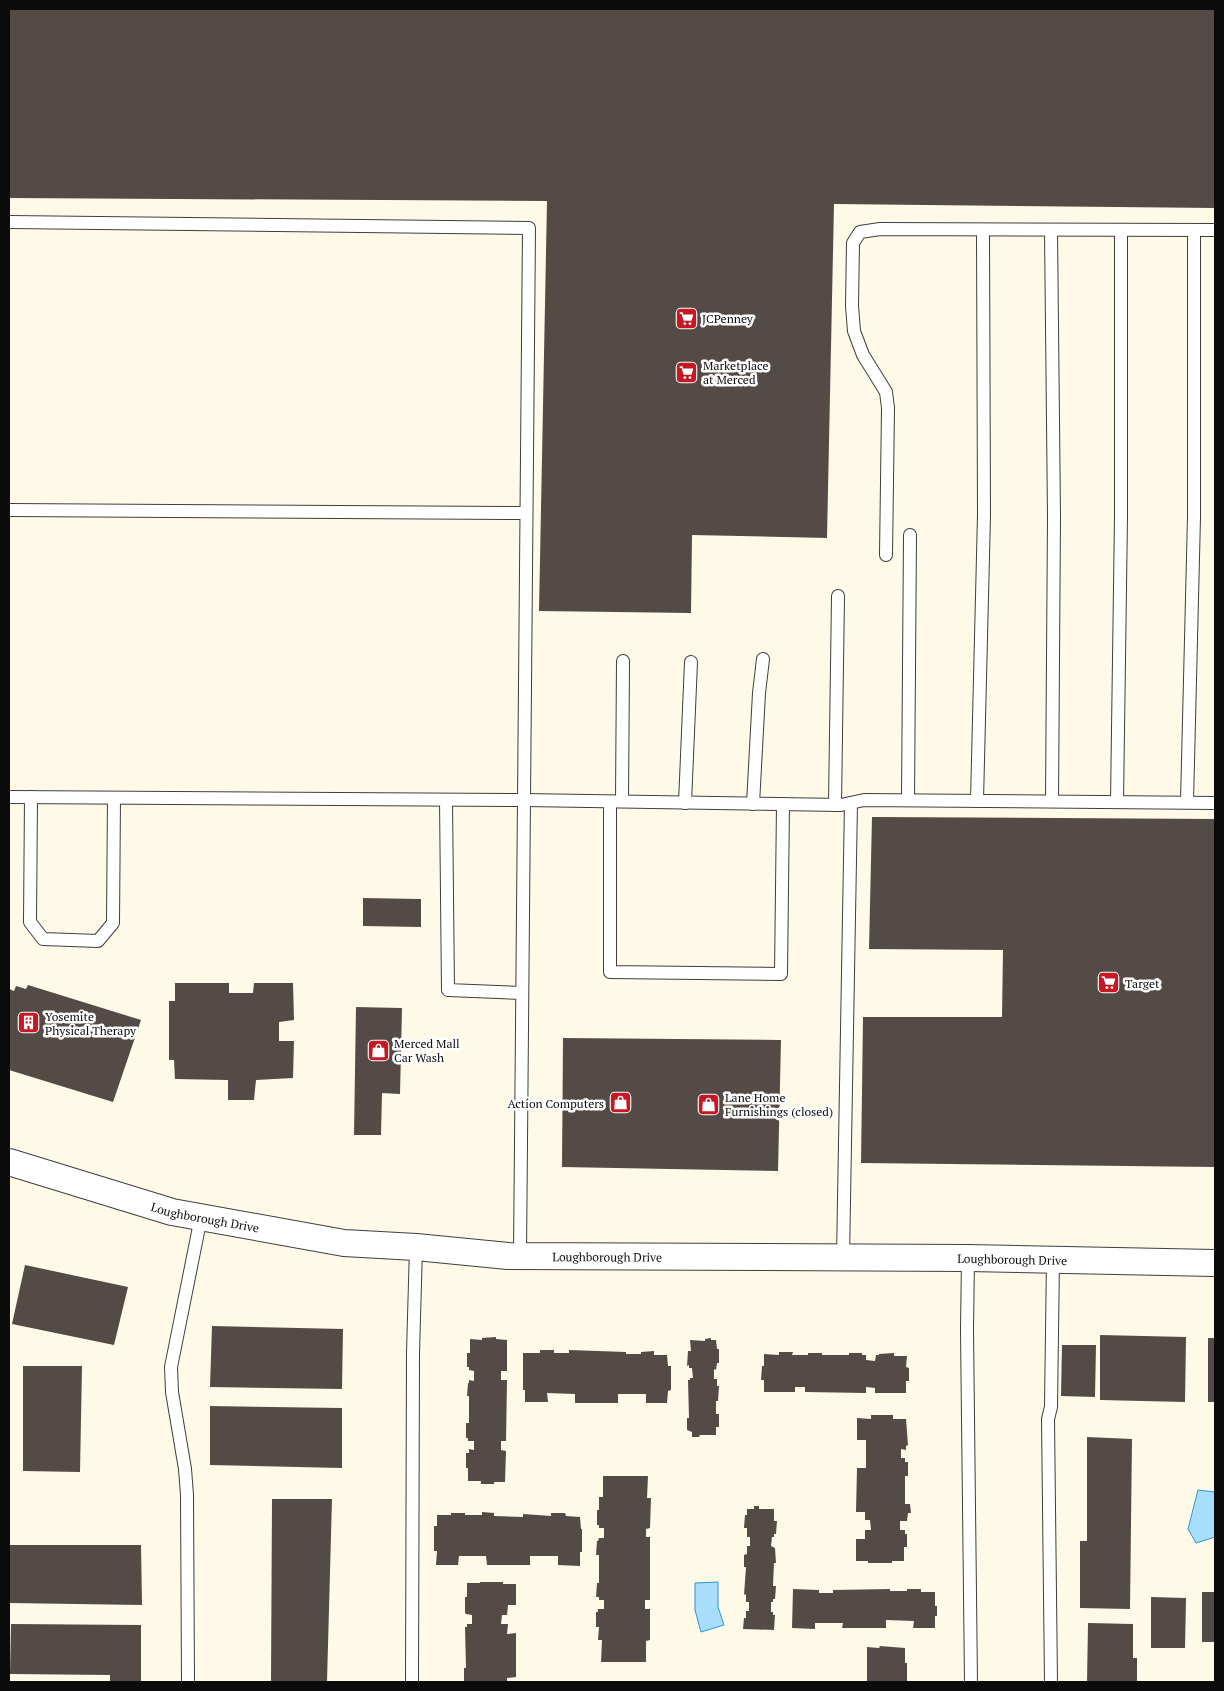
<svg xmlns="http://www.w3.org/2000/svg" width="1224" height="1691" viewBox="0 0 1224 1691" font-family="'PT Serif',serif">
  <style>
    .water { fill: #a8defc; stroke: #2896d9 }
    .building { fill: #544b46 }
    .lines { fill: none; stroke-linecap: round; stroke-linejoin: round }
    .lane-casing { stroke: #3e3e3e; stroke-width: 14 }
    .street-casing { stroke: #3e3e3e; stroke-width: 28 }
    .lane { stroke: #fff; stroke-width: 12 }
    .street { stroke: #fff; stroke-width: 26 }
    .labels { text-anchor: middle; dominant-baseline: central; stroke-width: 5; stroke-linejoin: round; paint-order: stroke }
    .poi-label { font-size: 12px; fill: #0b0b0b; stroke: #fff; text-anchor: start }
    .street-label { font-size: 12px; fill: #0b0b0b; stroke: #fff }
  </style>
  <rect width="100%" height="100%" fill="#fffae8"/>
  <g class="water">
    <path d="M1198,1490l17,2v45l-19,6 -8,-14z"/>
    <path d="M718,1582v25l6,18 -23,7 -6,-22v-27z"/>
  </g>
  <g class="building">
    <path d="M9,9h1206v199l-381,-4 -7,334 -135,-3 -1,78 -152,-2 8,-410 -538,-3z"/>
    <path d="M872,817l343,2v348l-354,-4 2,-146h139l1,-67 -134,-1z"/>
    <path d="M363,898l58,1v28l-58,-1z"/>
    <path d="M175,983h54v10h24l1,-10h39l1,37 -15,2v19h15l-1,37 -37,2 -2,20h-26v-20l-53,-1 -1,-19h-5v-59h6z"/>
    <path d="M28,985l113,35 -28,82 -104,-32v-81l5,2 2,-5 10,3z"/>
    <path d="M356,1007l46,1 -2,86 -18,-1 -1,42h-27z"/>
    <path d="M563,1038l218,2 -3,131 -216,-4z"/>
    <path d="M25,1265l103,22 -14,58 -102,-21z"/>
    <path d="M212,1326l131,3 -1,60 -132,-2z"/>
    <path d="M1100,1335l86,2 -1,65 -85,-2z"/>
    <path d="M496,1337v2l11,1v31h-6v9h6l-1,61h-5v9l5,1 -1,31h-11v2h-13v-3h-13v-13h-2v-15h3v-4l5,1v-9h-6v-3h-2v-15h3v-27h-2l1,-13h1v-3l5,1v-10l-5,-1v-3h-2v-14h3v-14l12,1v-2z"/>
    <path d="M711,1338v2h5l1,9h2v14h-2l-1,7 -2,-1v10h3v7h2l-1,15h-2v13h3v13h-3v8h-16l-1,2h-7v-5l-5,-2v-12h2l-1,-38h2v-2h3l-1,-10h-3v-3l-2,1 1,-15h3l-1,-11 15,1v-2z"/>
    <rect x="1208" y="1338" width="7" height="64"/>
    <path d="M1062,1345h34l-1,52 -34,-1z"/>
    <path d="M540,1350h14v3h15v-3l57,2v2h15v-2l13,-1v4h13l1,11h3v24l-3,1 -1,12h-21v-9h-28v9h-43v-9l-28,-1 1,9h-23v-12h-2v-37h17z"/>
    <path d="M779,1352h14l-1,3h16v-2h14v2h27v-2h13v2h4v5l9,1 1,-6h3v-1l15,-1v3h13l-1,11 3,1v13h-3v12h-31v-5l-9,-1v6l-61,-1v-5h-10v5h-31v-12h-3l1,-14h2v-12l15,1z"/>
    <path d="M23,1366h59l-2,106 -57,-1z"/>
    <path d="M210,1406l132,2v60l-132,-3z"/>
    <path d="M871,1415h22v4h13l2,26 -2,1v4l-5,-1v9h4v4h3v14h-3v28h5l1,9h-3l-1,8h-7v9h5v4h2v13h-3v14h-12v2h-24v-2h-12v-22h9v-9h6l-1,-10h-5v-8h-9l1,-44h9v-28h-9v-22l14,1z"/>
    <path d="M1087,1437l45,2 -2,170 -50,-1v-67h7z"/>
    <path d="M603,1476h45l-1,22h4l-1,30 -4,1v8h4v63h-5v9h5v31l-4,1v21h-45l1,-22h-4l1,-13h-3v-15h2v-3h6v-9h-5v-3h-3l1,-14h2v-28h-3l1,-14h1l1,-3h5v-10h-5v-3h-2v-15h2v-13h4z"/>
    <path d="M272,1499h60l-5,183h-56z"/>
    <path d="M754,1506h5v3h15v12h3l-1,13h-2v3h-2l-1,9 4,2 1,15h-2l-1,23h3l-1,13h-2v3h-2v10h2v3h2l-1,15 -31,-1 1,-11h2v-7h3v-9h-3v-8l-2,1 2,-28h-2v-12l3,-1v-8h3v-9h-3v-9h-3l1,-13h2v-6h7z"/>
    <path d="M482,1512l12,1v3l29,1v-3l28,2v-3h14l1,3 14,1 1,12h1v23h-2v14l-22,-1v-9h-28v9h-43l-1,-9h-27l-1,9h-22l1,-14h-3v-25h3v-11h14v-2h14v2h17z"/>
    <path d="M10,1545h131l1,60 -132,-2z"/>
    <path d="M480,1582h23v2h13v21h-8l-1,10h-5l-1,9h7l-1,10 9,-1v44l-9,1v4h-43v-14h2l-1,-41h2v-3h5v-9l-6,-1 -1,-1v-16h2v-14h13z"/>
    <path d="M793,1589l26,1v3h14v-3l57,-1v2h17v-2h14v3h14v14h2v10h-2v12h-22l1,-7 -28,-1v8h-44l1,-5h-28v6l-23,-1z"/>
    <rect x="1202" y="1592" width="13" height="50"/>
    <path d="M1151,1597l35,1 -1,50h-34z"/>
    <path d="M1088,1623l45,1v34h4v24h-50z"/>
    <path d="M11,1624l130,1v57h-31v-7l-100,-1z"/>
    <path d="M880,1646l25,2v15h2v19h-40v-35l12,1z"/>
  </g>
  <g class="lines">
    <defs>
      <g id="lane">
        <path d="M9,222l520,6 -9,1028"/>
        <path d="M1051,230l3,286 -2,285"/>
        <path d="M9,510l517,3"/>
        <path d="M886,555l2,-147 -2,-16 -23,-37 -9,-24 -2,-25 1,-63 7,-11 20,-3 335,1"/>
        <path d="M9,797l515,3 317,5 23,-5 351,3"/>
        <path d="M31,797l-1,125 13,17 55,2 15,-18 1,-125"/>
        <path d="M446,800l2,190 74,3"/>
        <path d="M908,800l2,-265"/>
        <path d="M622,801l1,-140"/>
        <path d="M977,801l7,-286 -1,-285"/>
        <path d="M610,802v170l171,2 2,-170"/>
        <path d="M1117,802l4,-286v-286"/>
        <path d="M1187,802l7,-285v-287"/>
        <path d="M685,803l6,-141"/>
        <path d="M753,804l6,-111 4,-34"/>
        <path d="M835,805l3,-209"/>
        <path d="M843,1257l8,-454"/>
        <path d="M968,1258l-1,72 4,352"/>
        <path d="M188,1682l-1,-187 -2,-26 -13,-77 -1,-25 30,-150"/>
        <path d="M412,1682l1,-329 3,-106"/>
        <path d="M1051,1682l-3,-263 3,-12 2,-148"/>
      </g>
      <g id="street">
        <path id="s1" d="M9,1162l163,50 172,31 72,4 92,9 460,2 247,5"/>
      </g>
    </defs>
    <use href="#lane" class="lane-casing"/>
    <use href="#street" class="street-casing"/>
    <use href="#lane" class="lane"/>
    <use href="#street" class="street"/>
  </g>
  <defs>
    <symbol id="supermarket-square" viewBox="-11 -11 22 22"><rect x="-9" y="-9" width="18" height="18" rx="4" fill="#c61723" stroke="#fff"/><path d="M-6-5.5h2.5l.6 2H6L4.5 2H-2.5L-4.4-4H-6ZM-1.5 3.2a1.3 1.3 0 1 0 .1 0ZM3 3.2a1.3 1.3 0 1 0 .1 0Z" fill="#fff"/></symbol>
    <symbol id="building-square" viewBox="-11 -11 22 22"><rect x="-9" y="-9" width="18" height="18" rx="4" fill="#c61723" stroke="#fff"/><path d="M-4-6H4V6H1V3H-1V6H-4ZM-2.5-4.3h1.7v1.8h-1.7ZM.8-4.3h1.7v1.8H.8ZM-2.5-1h1.7V.8h-1.7ZM.8-1h1.7V.8H.8Z" fill="#fff"/></symbol>
    <symbol id="shop-square" viewBox="-11 -11 22 22"><rect x="-9" y="-9" width="18" height="18" rx="4" fill="#c61723" stroke="#fff"/><path d="M-5-2.5h2.3a2.7 3.5 0 0 1 5.4 0H5L5.5 6h-11ZM-1.5-2.5h3a1.5 2.3 0 0 0-3 0Z" fill="#fff"/></symbol>
  </defs>
  <g fill-rule="evenodd">
    <use href="#supermarket-square" x="674" y="306" width="25" height="25"/>
    <use href="#supermarket-square" x="674" y="360" width="25" height="25"/>
    <use href="#supermarket-square" x="1096" y="970" width="25" height="25"/>
    <use href="#building-square" x="16" y="1010" width="25" height="25"/>
    <use href="#shop-square" x="366" y="1038" width="25" height="25"/>
    <use href="#shop-square" x="608" y="1090" width="25" height="25"/>
    <use href="#shop-square" x="696" y="1092" width="25" height="25"/>
  </g>
  <g class="labels">
    <g class="poi-label">
      <text x="702" y="318">JCPenney</text>
      <text x="703" y="365">Marketplace<tspan x="703" dy="14">at Merced</tspan></text>
      <text x="1125" y="983">Target</text>
      <text x="45" y="1016">Yosemite<tspan x="45" dy="14">Physical Therapy</tspan></text>
      <text x="394" y="1043">Merced Mall<tspan x="394" dy="14">Car Wash</tspan></text>
      <text x="725" y="1097">Lane Home<tspan x="725" dy="14">Furnishings (closed)</tspan></text>
      <text x="604" y="1103" text-anchor="end">Action Computers</text>
    </g>
    <g class="street-label">
      <text stroke="none"><textPath href="#s1" startOffset="204">Loughborough Drive</textPath></text>
      <text stroke="none"><textPath href="#s1" startOffset="609">Loughborough Drive</textPath></text>
      <text stroke="none"><textPath href="#s1" startOffset="1014">Loughborough Drive</textPath></text>
    </g>
  </g>
  <rect width="1224" height="1691" fill="none" stroke="#0b0b0b" stroke-width="20"/>
</svg>
